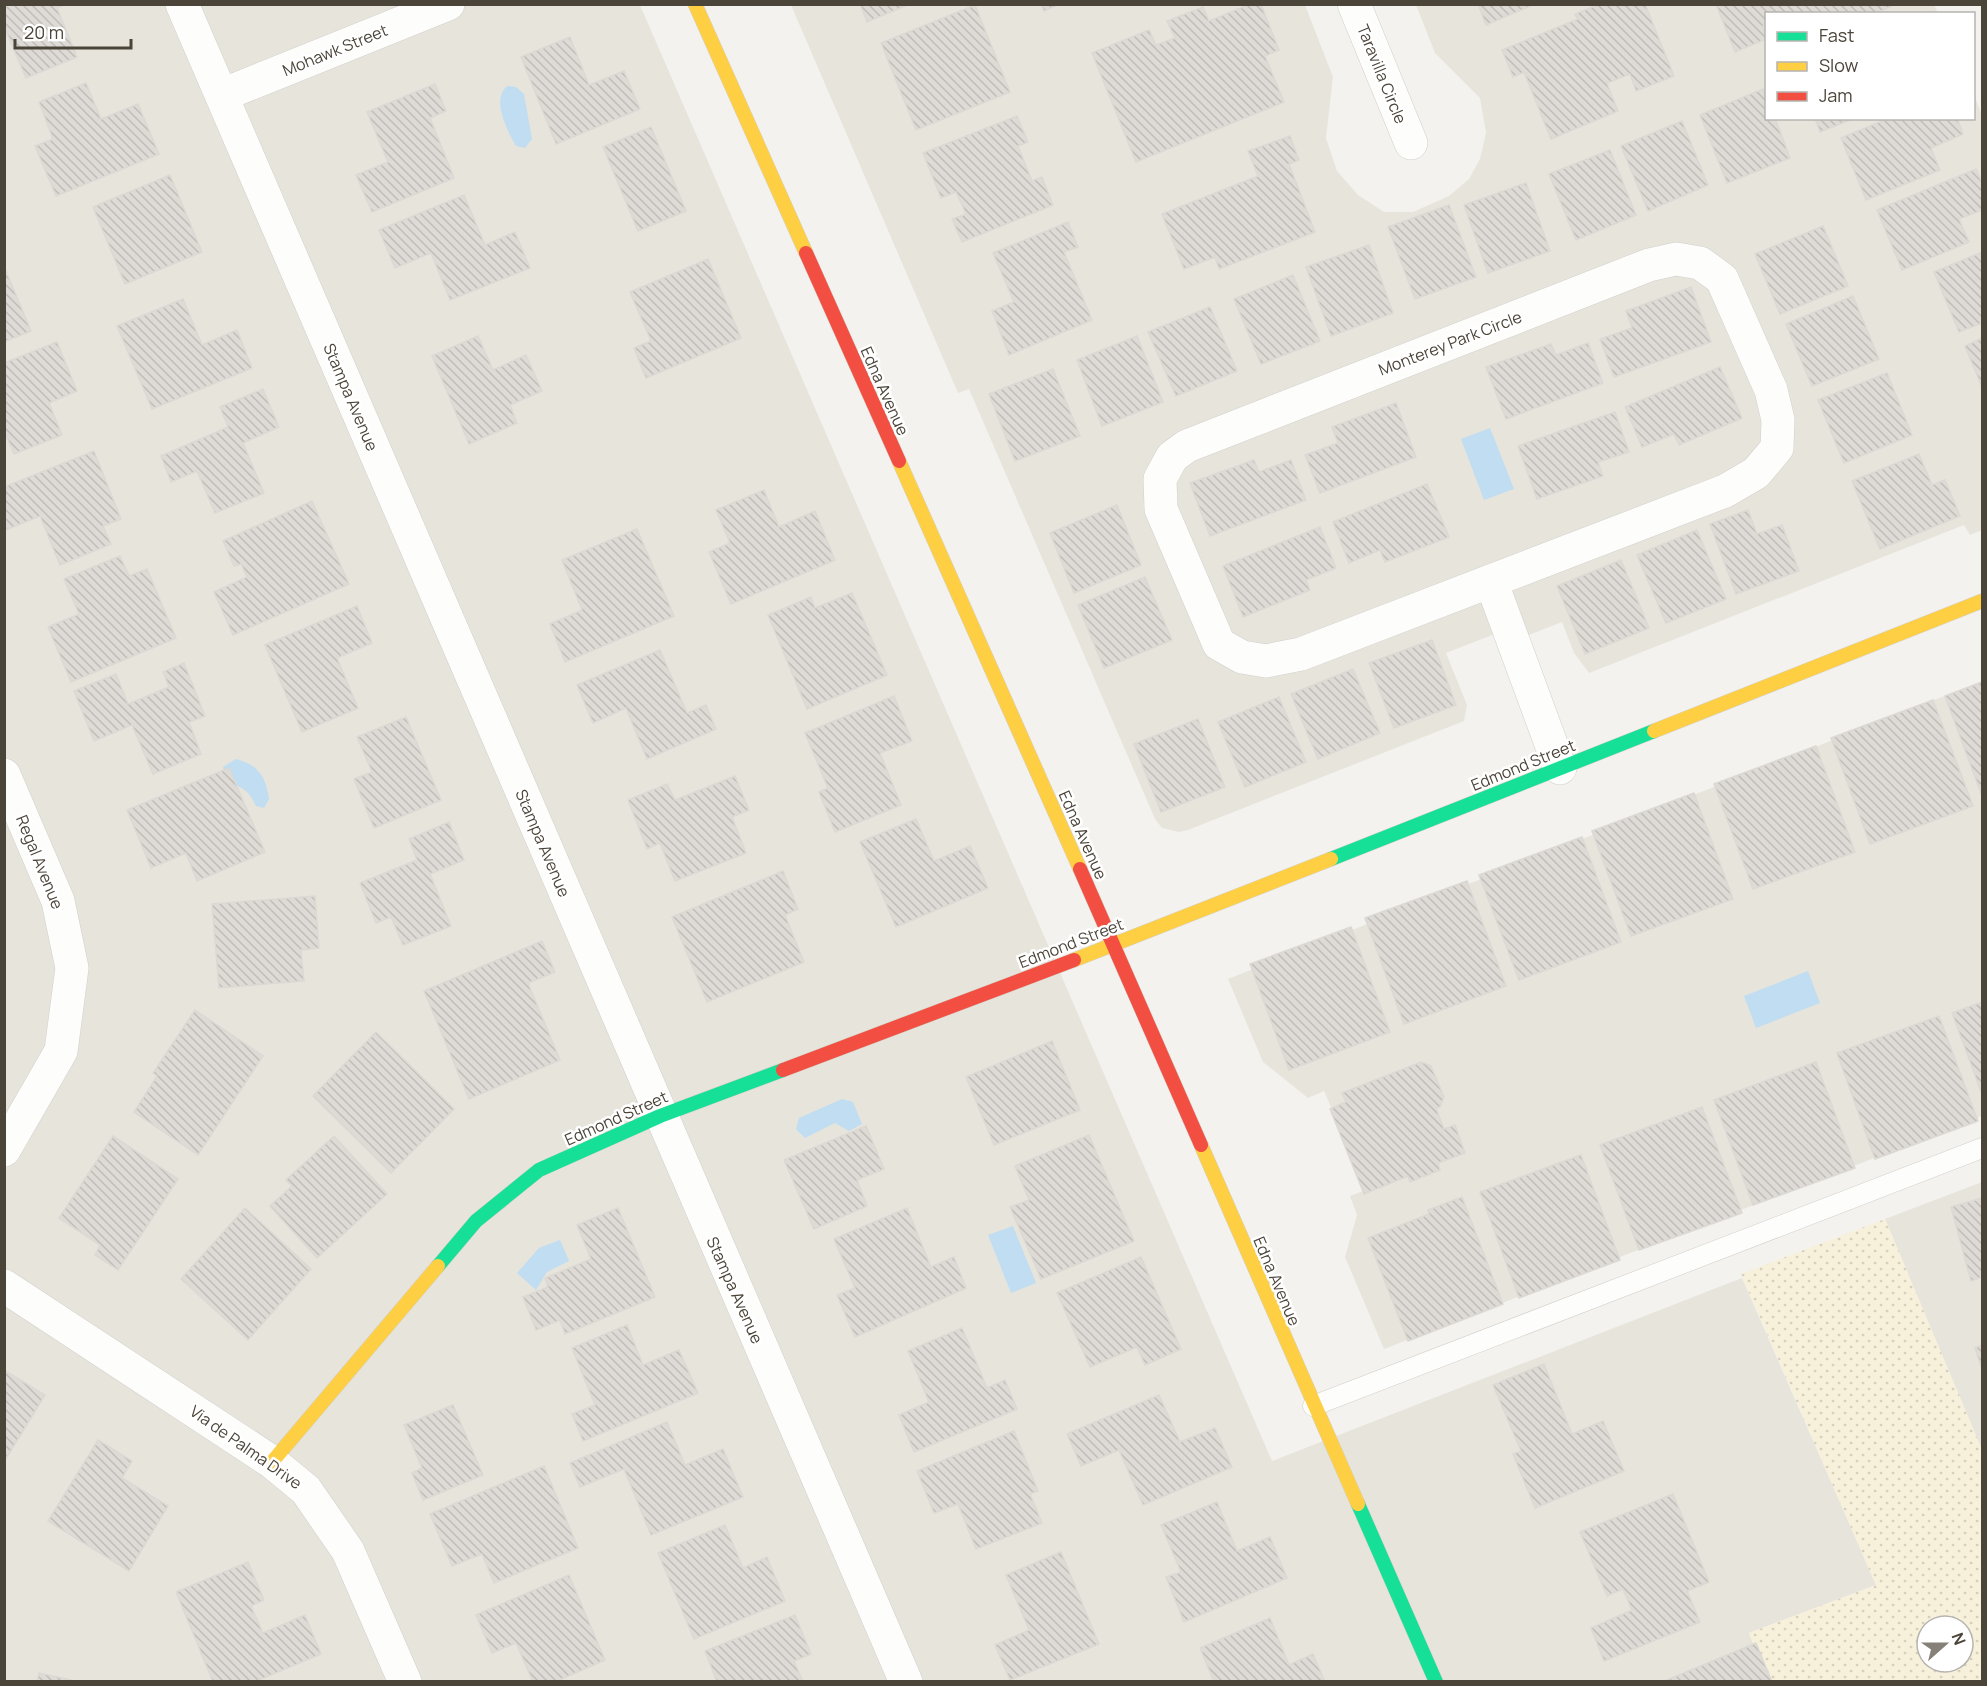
<svg xmlns="http://www.w3.org/2000/svg" width="1987" height="1686" viewBox="0 0 1987 1686" font-family="Manrope,sans-serif">
  <style>
    .residential { fill: #e7e4dc }
    .sand { fill: url(#sand-dots); fill-rule: evenodd }
    .water { fill: #c0ddf1 }
    .building { fill: url(#building-back-hatch); stroke: #dcd9d4; stroke-width: 1.5 }
    .lines { fill: none; stroke-linecap: round; stroke-linejoin: round }
    .lane-casing { stroke: #d2d0cb; stroke-width: 21 }
    .street-casing { stroke: #d2d0cb; stroke-width: 34 }
    .fast-casing { stroke: #d3cfc5; stroke-width: 15 }
    .slow-casing { stroke: #d3cfc5; stroke-width: 15 }
    .jam-casing { stroke: #d3cfc5; stroke-width: 15 }
    .lane { stroke: #fdfdfc; stroke-width: 20 }
    .street { stroke: #fdfdfc; stroke-width: 33 }
    .fast { stroke: #16e098; stroke-width: 14 }
    .slow { stroke: #ffcf43; stroke-width: 14 }
    .jam { stroke: #f24e42; stroke-width: 14 }
    .labels { text-anchor: middle; dominant-baseline: central; stroke-width: 5; stroke-linejoin: round; paint-order: stroke }
    .street-label { font-size: 16px; fill: #4b4439; stroke: #fff }
  </style>
  <defs>
    <pattern id="sand-dots" width="8" height="8" patternUnits="userSpaceOnUse" patternTransform="scale(1.5)"><rect width="8" height="8" fill="#f7f0da"/><path d="M2 2h.1M6 6h.1" fill="none" stroke="#d5cfbc" stroke-width="1.8" stroke-linecap="round"/></pattern>
    <pattern id="building-back-hatch" width="6" height="6" patternUnits="userSpaceOnUse" patternTransform="scale(1.5)"><rect width="6" height="6" fill="#dedbd6"/><path d="M-1 5l2 2M0 0l6 6M5-1l2 2" fill="none" stroke="#c0bdb8"/></pattern>
  </defs>
  <rect width="100%" height="100%" fill="#f4f2ee"/>
  <g class="residential">
    <path d="M5,5h635l632,1456 470,-183 134,307 -127,48 19,48 -1763,1z"/>
    <path d="M791,5h514l28,72 -7,61 11,33 21,24 26,17h29l36,-16 20,-17 11,-20 6,-26 -6,-35 -45,-45 -19,-48h518l4,8 -172,1v104h208v-23l8,20v415l-12,5 -6,-10 -375,148 -15,-20 -12,-31 -57,22 -5,-12 -54,21 21,52 -3,16 -276,109 -9,2 -17,-4 -7,-9 -186,-430 -11,4z"/>
    <path d="M1982,681v435l-598,233 -39,-92 12,-42 -7,-19 13,-5 -32,-84 -7,-16 -16,7 -45,-36 -35,-83z"/>
    <path d="M1982,1182v268l-97,-231z"/>
  </g>
  <path class="sand" d="M1885,1219l97,231v231h-214l-19,-48 127,-48 -135,-311zM1927,1626h36v36h-36z"/>
  <g class="water">
    <path d="M507,86l9,1 8,7 8,45 -7,9 -9,-2c-9,-16 -25,-46 -9,-60z"/>
    <path d="M1490,428l24,61 -30,11 -23,-61z"/>
    <path d="M236,759c22,6 30,17 33,40l-5,9 -8,-2c-7,-15 -12,-19 -29,-23l-4,-16z"/>
    <path d="M1808,971l12,32 -64,25 -12,-32z"/>
    <path d="M842,1099l11,3 9,22 -13,7 -14,-8 -30,15 -9,-9 3,-11z"/>
    <path d="M1013,1226l23,57 -25,10 -23,-58z"/>
    <path d="M560,1240l9,21 -22,11 -11,18 -19,-17 22,-25z"/>
  </g>
  <g class="building">
    <path d="M11,4h55l-9,4 20,49 -51,21 -22,-52v-19z"/>
    <path d="M860,4h50l-43,18z"/>
    <path d="M1041,4h19l-16,7z"/>
    <path d="M1250,4h11l18,46 -14,6 19,46 -148,60 -44,-109 57,-23 7,15 19,-7 -8,-17 36,-14 6,14z"/>
    <path d="M1478,4h57l-49,21z"/>
    <path d="M1600,4h45l29,72 -38,15 -6,-17 -23,9 11,28 -67,28 -27,-67 -11,5 -11,-27 76,-31 -3,-5z"/>
    <path d="M1716,4h175l1,2 -18,8h-108v10l-3,2 3,13 -31,13z"/>
    <path d="M975,5l35,87 -94,38 -35,-87z"/>
    <path d="M570,37l19,48 35,-14 16,38 -84,35 -35,-87z"/>
    <path d="M86,83l15,36 37,-15 21,50 -103,42 -21,-50 18,-7 -14,-37z"/>
    <path d="M435,84l11,27 -16,7 24,60 -82,34 -16,-37 32,-13 -21,-50z"/>
    <path d="M1763,89l3,10v19h9l15,40 -63,25 -27,-68z"/>
    <path d="M1017,116l11,26 -10,4 14,35 10,-4 11,28 -91,37 -10,-23 14,-5 -10,-22 -15,6 -18,-45z"/>
    <path d="M1815,118h40l-35,14z"/>
    <path d="M1889,118h68l6,16 -32,14 9,22 -74,30 -25,-62z"/>
    <path d="M1682,121l26,64 -60,26 -27,-65z"/>
    <path d="M651,127l35,84 -48,20 -35,-84z"/>
    <path d="M1290,136l9,24 -10,4 26,68 -96,37 -4,-12 -31,12 -22,-55 96,-38 -10,-25z"/>
    <path d="M1610,150l26,65 -60,25 -27,-66z"/>
    <path d="M1976,169l6,14v27l-23,9 10,23 -67,28 -25,-60z"/>
    <path d="M170,175l32,77 -77,32 -32,-77z"/>
    <path d="M1526,183l24,68 -62,22 -24,-68z"/>
    <path d="M464,195l21,50 30,-13 15,36 -80,32 -19,-47 -36,15 -16,-38z"/>
    <path d="M1449,205l27,72 -61,22 -27,-72z"/>
    <path d="M1068,222l10,25 -14,5 28,68 -83,35 -17,-44 22,-9 -21,-49z"/>
    <path d="M1823,226l25,60 -68,28 -25,-60z"/>
    <path d="M1369,245l24,68 -62,23 -25,-69z"/>
    <path d="M1982,252v71l-23,9 -25,-60z"/>
    <path d="M708,259l33,79 -95,40 -12,-30 17,-7 -21,-49z"/>
    <path d="M4,266l27,65 -27,11z"/>
    <path d="M1293,275l27,66 -59,23 -27,-65z"/>
    <path d="M1691,287l20,55 -97,35 -14,-38 32,-11 -6,-17z"/>
    <path d="M1853,296l26,63 -67,27 -26,-62z"/>
    <path d="M183,299l19,46 35,-15 15,38 -100,41 -35,-83z"/>
    <path d="M1210,307l27,64 -61,25 -28,-64z"/>
    <path d="M478,336l15,34 33,-15 16,36 -32,14 7,18 -48,21 -37,-88z"/>
    <path d="M1137,336l26,66 -61,24 -25,-66z"/>
    <path d="M1982,338v49l-17,-41z"/>
    <path d="M57,342l20,49 -28,12 13,32 -48,19 -10,-24v-67z"/>
    <path d="M1588,343l15,40 -97,36 -20,-52 65,-23 5,11z"/>
    <path d="M1720,367l22,51 -63,27 -5,-11 -32,13 -17,-40z"/>
    <path d="M1053,369l27,67 -65,25 -26,-67z"/>
    <path d="M1887,373l25,62 -68,28 -26,-63z"/>
    <path d="M263,389l16,38 -36,16 21,50 -49,20 -18,-42 -26,11 -10,-26 67,-29 -8,-20z"/>
    <path d="M1396,403l20,54 -96,36 -15,-38 33,-12 -6,-16z"/>
    <path d="M1615,412l14,40 -31,10 5,14 -66,23 -19,-53z"/>
    <path d="M94,451l27,68 -18,7 8,18 -51,21 -20,-49 -34,14 -2,-43z"/>
    <path d="M1919,454l13,31 13,-5 15,36 -80,33 -28,-68z"/>
    <path d="M1254,460l5,12 32,-12 15,40 -96,36 -20,-53z"/>
    <path d="M1427,484l22,53 -64,25 -5,-12 -31,13 -16,-41z"/>
    <path d="M764,490l15,37 36,-16 20,49 -104,44 -22,-52 21,-9 -14,-33z"/>
    <path d="M312,501l37,83 -116,51 -19,-43 33,-15 -6,-13 -7,2 -11,-25z"/>
    <path d="M1117,505l24,60 -67,28 -24,-60z"/>
    <path d="M1748,510l9,24 25,-9 17,46 -63,23 -26,-70z"/>
    <path d="M1320,527l16,41 -30,12 4,10 -67,27 -20,-51z"/>
    <path d="M637,529l37,87 -109,46 -15,-38 32,-14 -20,-50z"/>
    <path d="M1697,530l29,69 -60,24 -29,-68z"/>
    <path d="M120,556l9,20 18,-7 29,69 -105,44 -23,-55 31,-13 -15,-35z"/>
    <path d="M1621,560l28,68 -64,26 -28,-68z"/>
    <path d="M1145,577l27,63 -68,28 -26,-63z"/>
    <path d="M852,593l35,82 -80,34 -39,-94 43,-18 4,11z"/>
    <path d="M357,606l15,37 -35,15 21,50 -56,24 -37,-87z"/>
    <path d="M1432,640l24,65 -62,23 -25,-65z"/>
    <path d="M660,650l27,63 19,-8 10,24 -69,30 -21,-51 -33,15 -16,-38z"/>
    <path d="M184,663l21,53 -16,6 12,32 -48,20 -21,-49 -38,16 -20,-50 42,-17 12,30 41,-17 -6,-15z"/>
    <path d="M1353,669l27,64 -62,26 -27,-65z"/>
    <path d="M1982,682v114l-37,-100z"/>
    <path d="M894,696l18,45 -32,12 21,52 -66,27 -16,-40 9,-4 -23,-55z"/>
    <path d="M1279,697l27,65 -61,25 -27,-65z"/>
    <path d="M1933,700l40,106 -103,38 -39,-106z"/>
    <path d="M406,717l35,83 -67,28 -20,-49 18,-7 -15,-35z"/>
    <path d="M1198,719l27,68 -64,25 -27,-68z"/>
    <path d="M1816,746l39,106 -102,37 -39,-105z"/>
    <path d="M229,768l36,84 -68,29 -11,-28 -35,15 -24,-58z"/>
    <path d="M735,776l14,34 -17,7 14,36 -71,28 -15,-38 -13,6 -19,-49 39,-16 8,16z"/>
    <path d="M1694,793l39,106 -102,37 -39,-105z"/>
    <path d="M916,819l18,42 36,-15 18,42 -92,39 -36,-85z"/>
    <path d="M449,822l15,38 -34,14 21,52 -48,19 -12,-28 -15,6 -16,-40 57,-23 -8,-21z"/>
    <path d="M1582,837l39,105 -102,38 -40,-105z"/>
    <path d="M783,871l15,38 -13,6 19,47 -97,40 -35,-85z"/>
    <path d="M1467,881l39,105 -102,38 -39,-106z"/>
    <path d="M315,896l4,52 -18,2 3,31 -85,7 -7,-84z"/>
    <path d="M1351,927l39,105 -101,38 -39,-106z"/>
    <path d="M542,941l13,31 -27,11 32,77 -91,39 -45,-108z"/>
    <path d="M1982,1002v92l-30,-81z"/>
    <path d="M195,1010l68,46 -65,99 -64,-43 23,-36 -4,-3z"/>
    <path d="M1939,1016l39,105 -103,38 -38,-106z"/>
    <path d="M376,1032l78,77 -63,64 -78,-77z"/>
    <path d="M1052,1041l28,69 -86,35 -28,-68z"/>
    <path d="M1421,1062l10,4 13,31 -4,10 -4,1 8,21 11,-4 10,28 -27,10 2,7 -30,12 -2,-6 -44,18 -34,-85 16,-7 -4,-9z"/>
    <path d="M1816,1062l39,106 -102,37 -39,-105z"/>
    <path d="M1702,1107l40,106 -103,37 -39,-105z"/>
    <path d="M866,1126l18,43 -27,11 10,26 -53,23 -30,-69z"/>
    <path d="M1089,1135l45,106 -93,38 -31,-72 19,-7 -14,-34z"/>
    <path d="M113,1136l65,43 -60,91 -23,-15 5,-10 -41,-27z"/>
    <path d="M334,1136l53,58 -70,64 -47,-52 22,-20 -6,-6z"/>
    <path d="M1581,1155l39,105 -101,38 -39,-106z"/>
    <path d="M1462,1197l41,107 -95,37 -40,-103 61,-24 -1,-4z"/>
    <path d="M1982,1198v79l-11,4 -20,-74z"/>
    <path d="M245,1208l66,61 -63,71 -67,-61z"/>
    <path d="M618,1208l37,89 -90,37 -5,-14 -24,10 -13,-33 25,-10 -3,-9 46,-19 -14,-34z"/>
    <path d="M907,1208l24,59 23,-10 12,31 -111,49 -18,-42 18,-7 -21,-49z"/>
    <path d="M1141,1257l40,92 -36,16 -8,-18 -47,20 -33,-74z"/>
    <path d="M627,1325l16,40 36,-15 19,43 -115,48 -11,-27 23,-9 -23,-57z"/>
    <path d="M962,1328l25,60 18,-8 12,29 -103,43 -15,-37 30,-13 -21,-51z"/>
    <path d="M1982,1345v24l-7,-21z"/>
    <path d="M1544,1364l28,70 31,-13 21,50 -89,37 -22,-54 8,-3 -28,-66z"/>
    <path d="M4,1370l41,25 -41,67z"/>
    <path d="M1159,1395l21,47 35,-14 17,39 -89,38 -24,-55 -38,16 -14,-32z"/>
    <path d="M453,1405l30,70 -60,25 -11,-27 10,-5 -18,-43z"/>
    <path d="M667,1422l18,43 38,-16 20,48 -92,38 -27,-66 -44,18 -10,-24z"/>
    <path d="M1014,1431l24,60 -8,3 12,29 -66,26 -18,-45 -24,9 -17,-42z"/>
    <path d="M98,1440l34,21 -10,17 46,28 -39,65 -81,-50z"/>
    <path d="M544,1466l34,82 -84,35 -12,-29 -30,12 -22,-52z"/>
    <path d="M1673,1494l36,88 -22,9 13,31 -96,39 -13,-33 41,-18 -9,-21 -16,7 -27,-64z"/>
    <path d="M1217,1502l20,49 33,-14 17,41 -103,44 -18,-45 15,-5 -20,-47z"/>
    <path d="M725,1525l18,43 24,-11 18,44 -91,38 -36,-86z"/>
    <path d="M1061,1552l38,92 -89,36 -15,-35 34,-15 -23,-55z"/>
    <path d="M248,1562l16,38 -13,6 12,27 42,-18 16,39 -67,28h-41l-37,-90z"/>
    <path d="M569,1575l36,85 -50,22h-22l-17,-39 -24,10 -16,-38z"/>
    <path d="M795,1615l16,39 -17,7 9,21h-86l-12,-31z"/>
    <path d="M1270,1618l19,47 24,-11 12,28h-111l-14,-34z"/>
    <path d="M1756,1643l16,39h-110z"/>
    <path d="M39,1673l41,9h-43z"/>
  </g>
  <g class="lines">
    <defs>
      <path id="lane" d="M1313,1406l669,-258"/>
      <g id="street">
        <path d="M182,4l724,1678"/>
        <path d="M1354,4l57,139"/>
        <path d="M222,95l226,-91"/>
        <path d="M1676,259l24,4 22,16 49,111 7,30 -1,28 -21,25 -31,18 -424,163 -35,7 -24,-4 -23,-13 -58,-135 -1,-30 12,-22 15,-11 462,-181z"/>
        <path d="M1491,581l69,187"/>
        <path d="M4,775l54,126 14,67 -11,83 -57,99"/>
        <path d="M4,1286l268,176 34,28 42,61 57,131"/>
      </g>
      <g id="fast">
        <path d="M1331,859l323,-128"/>
        <path d="M438,1266l38,-45 63,-51 121,-54 123,-46"/>
        <path d="M1358,1504l78,178"/>
      </g>
      <g id="slow">
        <path d="M695,4l111,249"/>
        <path d="M899,461l181,408"/>
        <path d="M1654,731l328,-130"/>
        <path d="M1074,960l257,-101"/>
        <path d="M1201,1145l157,359"/>
        <path d="M272,1462l166,-196"/>
      </g>
      <g id="jam">
        <path d="M806,253l93,208"/>
        <path d="M1080,869l121,276"/>
        <path d="M783,1070l291,-110"/>
      </g>
    </defs>
    <use href="#lane" class="lane-casing"/>
    <use href="#street" class="street-casing"/>
    <use href="#fast" class="fast-casing"/>
    <use href="#slow" class="slow-casing"/>
    <use href="#jam" class="jam-casing"/>
    <use href="#lane" class="lane"/>
    <use href="#street" class="street"/>
    <use href="#fast" class="fast"/>
    <use href="#slow" class="slow"/>
    <use href="#jam" class="jam"/>
  </g>
  <g class="labels">
    <g class="street-label">
      <text transform="translate(335 50) rotate(-22)">Mohawk Street</text>
      <text transform="translate(1382 74) rotate(68)">Taravilla Circle</text>
      <text transform="translate(1450 343) rotate(-21)">Monterey Park Circle</text>
      <text transform="translate(885 391) rotate(66)">Edna Avenue</text>
      <text transform="translate(351 397) rotate(67)">Stampa Avenue</text>
      <text transform="translate(1523 765) rotate(-22)">Edmond Street</text>
      <text transform="translate(1083 835) rotate(66)">Edna Avenue</text>
      <text transform="translate(543 843) rotate(67)">Stampa Avenue</text>
      <text transform="translate(40 862) rotate(68)">Regal Avenue</text>
      <text transform="translate(1071 943) rotate(-21)">Edmond Street</text>
      <text transform="translate(616 1118) rotate(-24)">Edmond Street</text>
      <text transform="translate(1277 1281) rotate(67)">Edna Avenue</text>
      <text transform="translate(735 1290) rotate(66)">Stampa Avenue</text>
      <text transform="translate(246 1447) rotate(35)">Via de Palma Drive</text>
    </g>
  </g>
  <rect width="1987" height="1686" fill="none" stroke="#4b4439" stroke-width="12"/>
  <rect x="1765" y="12" width="210" height="108" fill="#ffffff" stroke="#b7b4b0" stroke-width="1.5"/>
  <rect x="1777" y="32" width="30" height="9" fill="#16e098" stroke="#b7b4b0" stroke-width="1.5"/>
  <text x="1819" y="42" font-size="18" fill="#4b4439">Fast</text>
  <rect x="1777" y="62" width="30" height="9" fill="#ffcf43" stroke="#b7b4b0" stroke-width="1.5"/>
  <text x="1819" y="72" font-size="18" fill="#4b4439">Slow</text>
  <rect x="1777" y="92" width="30" height="9" fill="#f24e42" stroke="#b7b4b0" stroke-width="1.5"/>
  <text x="1819" y="102" font-size="18" fill="#4b4439">Jam</text>
  <g transform="translate(1945 1644) rotate(69)"><circle r="28" fill="#ffffff" stroke="#b7b4b0" stroke-width="1.5"/>
  <path d="M0-4.5L10 22L0 15L-10 22Z" fill="#868178"/>
  <text y="-9" font-size="16" font-weight="bold" text-anchor="middle" fill="#4b4439">N</text>
  </g>
  <path d="M15 39v9h116v-9" fill="none" stroke="#4b4439" stroke-width="3"/>
  <text x="24" y="39" font-size="18" fill="#4b4439" stroke="#ffffff" stroke-width="4.5" paint-order="stroke">20 m</text>
</svg>
